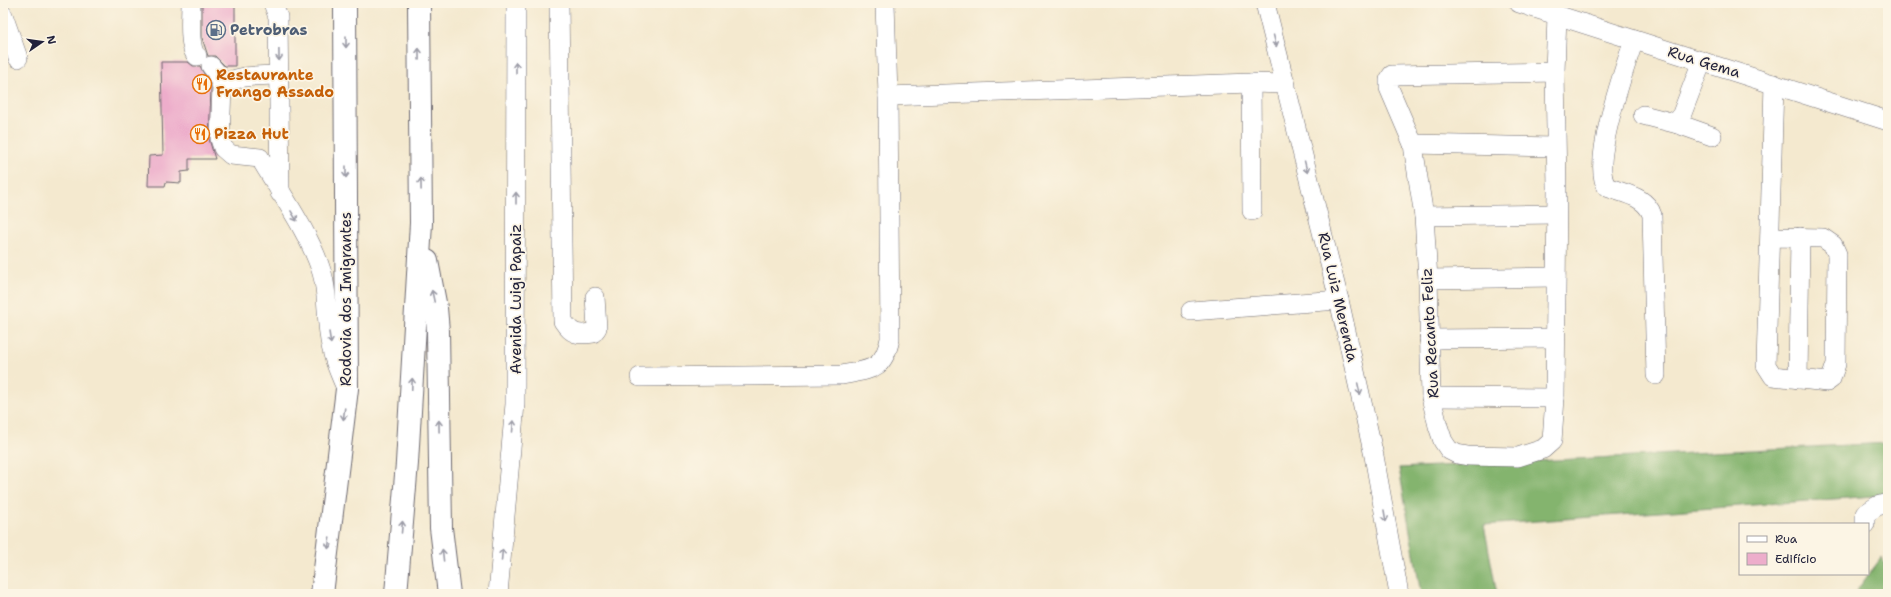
<svg xmlns="http://www.w3.org/2000/svg" width="1891" height="597" viewBox="0 0 1891 597" font-family="'Shantell Sans',sans-serif">
  <style>
    .forest { fill: #84b46e; stroke: #536b54 }
    .building { fill: #edadcb }
    .lines { fill: none; stroke-linecap: round; stroke-linejoin: round }
    .minor-casing { stroke: #6c686f; stroke-width: 20 }
    .highway-casing { stroke: #6c686f; stroke-width: 24 }
    .minor { stroke: #fff; stroke-width: 19 }
    .highway { stroke: #fff; stroke-width: 22 }
    .oneway { stroke: #9c9ca7 }
    .labels { text-anchor: middle; dominant-baseline: central; stroke-width: 3.5; stroke-linejoin: round; paint-order: stroke }
    .service-label { font-size: 15px; font-weight: bold; fill: #4e5e75; stroke: #fcf5e5; text-anchor: start }
    .street-label { font-size: 15px; fill: #22223b; stroke: #fcf5e5 }
    .food-label { font-size: 15px; font-weight: bold; fill: #c56008; stroke: #fcf5e5; text-anchor: start }
  </style>
  <rect width="100%" height="100%" fill="#fcf5e5"/>
  <filter id="ink" filterUnits="userSpaceOnUse"><feTurbulence type="fractalNoise" baseFrequency=".025" numOctaves="2"/><feDisplacementMap in="SourceGraphic" scale="8" xChannelSelector="R" yChannelSelector="G"/><feConvolveMatrix kernelMatrix="1 2 1 2 8 2 1 2 1" color-interpolation-filters="sRGB"/></filter>
  <filter id="wash" filterUnits="userSpaceOnUse"><feTurbulence type="fractalNoise" baseFrequency=".012" numOctaves="4" result="noise"/><feDisplacementMap in="SourceGraphic" scale="16" xChannelSelector="R" yChannelSelector="G"/><feGaussianBlur stdDeviation="0.9" result="paint"/><feColorMatrix in="noise" values="0 0 0 0 0 0 0 0 0 0 0 0 0 0 0 0 0 1.4 0 .05"/><feComposite in="paint" operator="in"/></filter>
  <g filter="url(#wash)">
    <rect width="100%" height="100%" fill="#f4e9cf"/>
    <g class="forest">
      <path d="M1888,443v52l-404,30 13,69h-76l-22,-126z"/>
      <path d="M1882,557l6,18v19h-34z"/>
    </g>
    <g id="blocks">
      <g class="building">
        <path d="M202,3h33v63h-10l-10,-10h-7l-6,-18z"/>
        <path d="M161,62h27l5,4h7l11,22 -2,51 6,20h-26v12l-8,1v11l-15,-1 -1,4h-17l1,-30 14,-1z"/>
      </g>
    </g>
  </g>
  <g filter="url(#ink)">
    <use href="#blocks" fill-opacity="0" stroke="#6c686f" stroke-width="1"/>
    <g class="lines">
      <defs>
        <g id="minor">
          <path d="M191,3c0,11 -3,47 6,53"/>
          <path d="M273,3l5,14 2,176"/>
          <path d="M559,3l4,318c9,14 15,14 30,12l4,-5 -2,-31"/>
          <path d="M1265,3l74,297 35,156 25,138"/>
          <path d="M1519,3l369,118"/>
          <path d="M3,15l15,43"/>
          <path d="M1634,40c-9,27 -44,125 -27,147 17,7 39,9 45,28l4,160"/>
          <path d="M1702,61l-24,63 34,12"/>
          <path d="M211,66l5,6 6,14"/>
          <path d="M1555,72l-163,3 -3,5v8l24,56 2,15 9,57 4,63 3,118 7,29 5,15 6,9 8,4 11,2 50,1 25,-8 9,-8 3,-43 2,-210 -2,-116 2,-57"/>
          <path d="M280,75c-18,1 -43,-1 -58,11l-2,53 3,9 8,7 29,3c20,34 51,78 62,115 6,20 4,40 7,60 2,20 9,37 17,55"/>
          <path d="M1251,83l1,128"/>
          <path d="M888,96l363,-13 35,1"/>
          <path d="M1643,115l35,9"/>
          <path d="M1413,144l142,3"/>
          <path d="M1424,216l132,-2"/>
          <path d="M1770,237l53,1 10,7 4,9 -1,110 -5,15 -4,3 -54,-6 -7,-11 8,-281"/>
          <path d="M1428,279l128,-2"/>
          <path d="M1191,311l148,-11"/>
          <path d="M1429,339l126,-1"/>
          <path d="M640,377l202,-2c29,-6 41,-4 48,-36l-2,-243 -3,-93"/>
          <path d="M1798,379l2,-142"/>
          <path d="M1431,397l124,1"/>
          <path d="M1865,524v-10l12,-8 11,-3"/>
          <path d="M498,594l17,-190 1,-401"/>
        </g>
        <g id="highway">
          <path d="M427,261l9,47 2,23 3,197 8,66"/>
          <path d="M322,594l25,-205 -2,-386"/>
          <path d="M396,594l11,-131 14,-240 -2,-220"/>
        </g>
      </defs>
      <use href="#minor" class="minor-casing"/>
      <use href="#highway" class="highway-casing"/>
      <use href="#minor" class="minor"/>
      <use href="#highway" class="highway"/>
    </g>
    <defs><path id="oneway-shaft" d="M-6 0H5M1.5-3L5.5 0L1.5 3" fill="none" stroke-width="1.6" stroke-linecap="round" stroke-linejoin="round"/></defs>
    <g class="oneway">
      <use href="#oneway-shaft" transform="translate(1275 41) rotate(76)"/>
      <use href="#oneway-shaft" transform="translate(346 42) rotate(90)"/>
      <use href="#oneway-shaft" transform="translate(419 54) rotate(-91)"/>
      <use href="#oneway-shaft" transform="translate(279 55) rotate(89)"/>
      <use href="#oneway-shaft" transform="translate(516 68) rotate(-90)"/>
      <use href="#oneway-shaft" transform="translate(1306 167) rotate(76)"/>
      <use href="#oneway-shaft" transform="translate(346 172) rotate(90)"/>
      <use href="#oneway-shaft" transform="translate(421 184) rotate(-91)"/>
      <use href="#oneway-shaft" transform="translate(516 198) rotate(-90)"/>
      <use href="#oneway-shaft" transform="translate(294 216) rotate(59)"/>
      <use href="#oneway-shaft" transform="translate(433 296) rotate(-102)"/>
      <use href="#oneway-shaft" transform="translate(330 338) rotate(81)"/>
      <use href="#oneway-shaft" transform="translate(412 384) rotate(-87)"/>
      <use href="#oneway-shaft" transform="translate(1359 389) rotate(77)"/>
      <use href="#oneway-shaft" transform="translate(344 414) rotate(97)"/>
      <use href="#oneway-shaft" transform="translate(439 426) rotate(-91)"/>
      <use href="#oneway-shaft" transform="translate(513 426) rotate(-85)"/>
      <use href="#oneway-shaft" transform="translate(1385 516) rotate(80)"/>
      <use href="#oneway-shaft" transform="translate(402 527) rotate(-85)"/>
      <use href="#oneway-shaft" transform="translate(329 543) rotate(97)"/>
      <use href="#oneway-shaft" transform="translate(443 555) rotate(-96)"/>
      <use href="#oneway-shaft" transform="translate(502 555) rotate(-85)"/>
    </g>
  </g>
  <defs>
    <symbol id="fuel-ring" viewBox="-11 -11 22 22"><circle r="9.5" fill="#fcf5e5" stroke="#5c6f8a" stroke-width="1.5"/><path d="M-5.5-6h7V0h2V4h1.3V-2.5L3-4.5l.8-.8L6-3V5H2.5V1h-1V6h-7ZM-4.2-4.7v3.2H.2V-4.7Z" fill="#5c6f8a"/></symbol>
    <symbol id="restaurant-ring" viewBox="-11 -11 22 22"><circle r="9.5" fill="#fcf5e5" stroke="#e8710a" stroke-width="1.5"/><path d="M-5-6h1v4h1v-4h1v4h1v-4h1v5L-1.5 .5V6h-2V.5L-5-1ZM5-6V6H3V1.5H1.5Q1.5-4 5-6Z" fill="#e8710a"/></symbol>
  </defs>
  <g fill-rule="evenodd">
    <use href="#fuel-ring" x="205" y="19" width="22" height="22"/>
    <use href="#restaurant-ring" x="191" y="73" width="22" height="22"/>
    <use href="#restaurant-ring" x="189" y="123" width="22" height="22"/>
  </g>
  <g class="labels">
    <g class="service-label">
      <text x="230" y="30">Petrobras</text>
    </g>
    <g class="street-label">
      <text transform="translate(1704 62) rotate(17)">Rua Gema</text>
      <text transform="translate(1338 297) rotate(77)">Rua Luiz Merenda</text>
      <text transform="translate(346 299) rotate(-90)">Rodovia dos Imigrantes</text>
      <text transform="translate(516 299) rotate(-90)">Avenida Luigi Papaiz</text>
      <text transform="translate(1430 333) rotate(-93)">Rua Recanto Feliz</text>
    </g>
    <g class="food-label">
      <text x="216" y="75">Restaurante<tspan x="216" dy="17">Frango Assado</tspan></text>
      <text x="214" y="134">Pizza Hut</text>
    </g>
  </g>
  <rect width="1891" height="597" fill="none" stroke="#fcf5e5" stroke-width="16"/>
  <rect x="1739" y="523" width="130" height="52" fill="#fcf5e5" stroke="#a5a1a1"/>
  <rect x="1747" y="536" width="20" height="6" fill="#ffffff" stroke="#a5a1a1"/>
  <text x="1775" y="543" font-size="12" fill="#22223b">Rua</text>
  <rect x="1747" y="553" width="20" height="12" fill="#edadcb" stroke="#a5a1a1"/>
  <text x="1775" y="563" font-size="12" fill="#22223b">Edifício</text>
  <g transform="translate(42 42) rotate(77)" stroke="#fcf5e5" stroke-width="3" paint-order="stroke">
  <path d="M0-3L7 15L0 10L-7 15Z" fill="#22223b"/>
  <text y="-6" font-size="11" font-weight="bold" text-anchor="middle" fill="#22223b">N</text>
  </g>
</svg>
